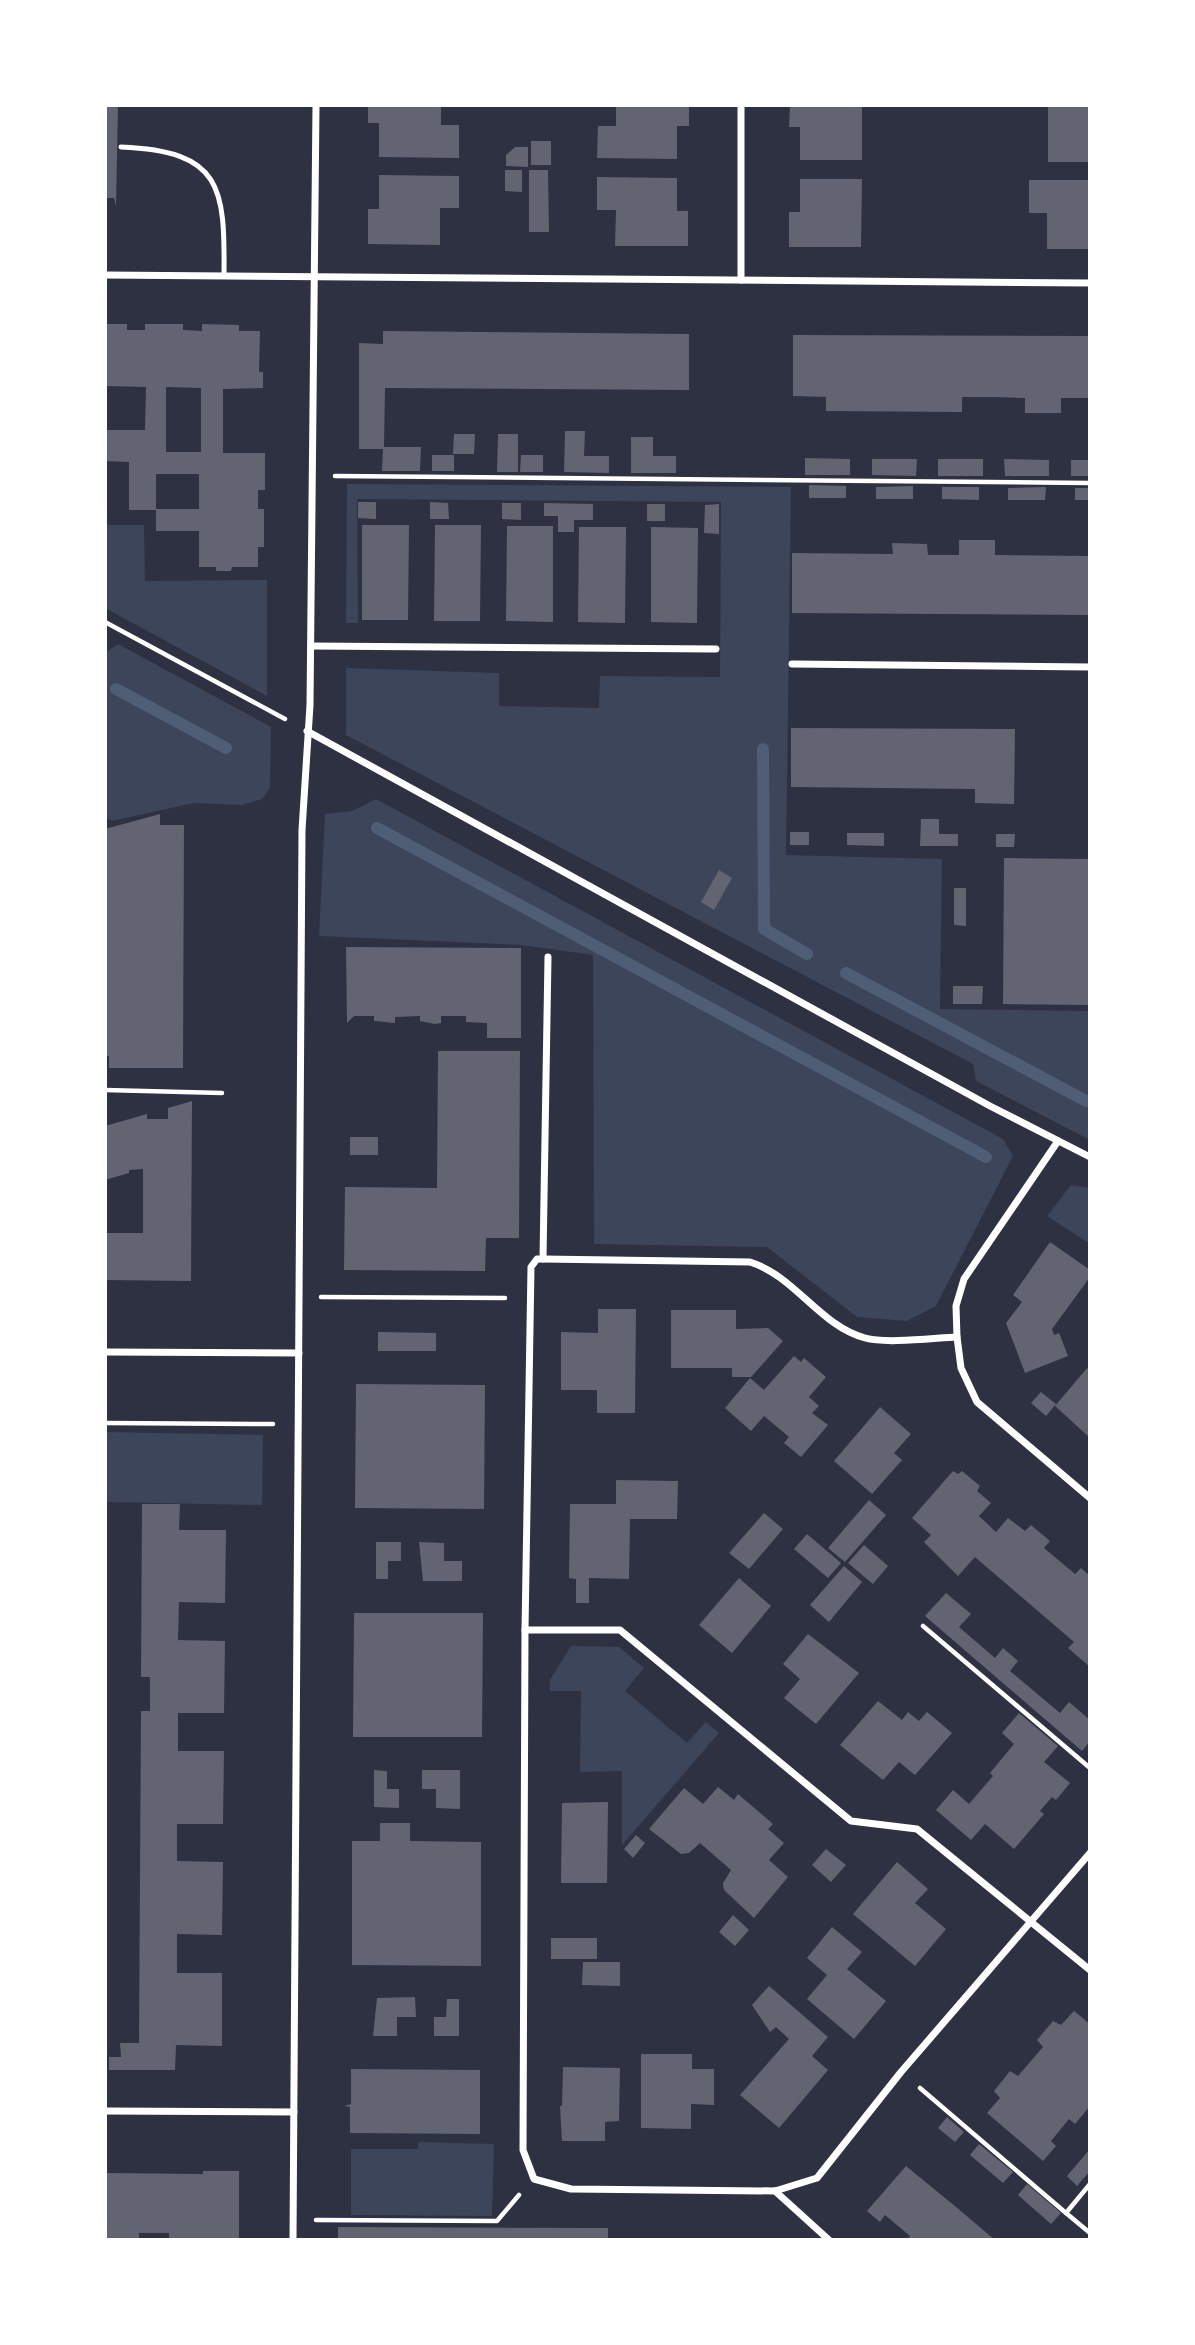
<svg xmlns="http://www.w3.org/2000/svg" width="1195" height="2345" viewBox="0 0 1195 2345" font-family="'Fira Sans Condensed',sans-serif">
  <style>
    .green { fill: #3c4559 }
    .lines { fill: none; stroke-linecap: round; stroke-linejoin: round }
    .stream { stroke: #4f5d75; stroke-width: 12 }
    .building { fill: #626471; fill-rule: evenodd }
    .path { stroke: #fff; stroke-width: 4.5 }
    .service { stroke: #fff; stroke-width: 5 }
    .minor { stroke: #fff; stroke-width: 7 }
  </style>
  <rect width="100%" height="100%" fill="#2d3142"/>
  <g class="green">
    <path d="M347,484l444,3 -5,368 156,4 -2,150 150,2v129l-114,-59 -3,-17 -627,-329v-67l153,5v33l100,2 1,-32 120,1 1,-175 -364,-3 1,124h-12z"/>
    <path d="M105,525h39l1,56 122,-1v116l-162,-88z"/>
    <path d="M118,644l153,83 -1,61 -8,11 -20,6 -48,-2 -82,18 -7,-4v-164z"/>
    <path d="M376,799l627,340 10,17 -77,150 -29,15 -50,-4 -90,-70 -173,-3 -1,-289 -72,-10 -202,-9 6,-122 27,-3z"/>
    <path d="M1071,1185l19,3v56l-43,-28z"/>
    <path d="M105,1432l158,3 -1,70 -157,-3z"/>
    <path d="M571,1646l48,1 25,21 -19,23 62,52 19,-21 13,11 -97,112v-74l-42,1 1,-81h-31v-11z"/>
    <path d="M418,2142l76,2 -2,72 -141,-1v-66h67z"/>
  </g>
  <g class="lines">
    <g class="stream">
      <path d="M116,689l110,59"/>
      <path d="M763,749l1,180 43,25"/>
      <path d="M377,828l609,329"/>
      <path d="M846,973l240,128"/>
    </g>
  </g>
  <g class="building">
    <path d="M105,105h13l-2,101 -2,-8h-9z"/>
    <path d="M368,105h73v20h18v33l-80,-1v-34h-11z"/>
    <path d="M616,105h73v21h-12v33l-80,-1 1,-32h18z"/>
    <path d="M790,105h72v55h-62v-33h-11z"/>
    <rect x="1048" y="105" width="42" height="57"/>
    <rect x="531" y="141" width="20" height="24"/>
    <path d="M515,147h13v20l-22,-1v-11z"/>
    <path d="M505,170h17v22l-17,-1z"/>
    <path d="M529,170h19l1,62h-20z"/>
    <path d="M379,175l80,1v32h-19v37l-72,-1v-35h11z"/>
    <path d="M597,177l80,1v33h11v35h-73l1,-36h-19z"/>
    <path d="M800,179h62l-1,68h-72v-35h11z"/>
    <path d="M1029,180h61v69h-43v-36h-18z"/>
    <path d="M105,324h22v6h18v-6h38v6l19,1v-7l37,1v6h21l-1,41h4v16l-40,1v64h42v37h-7v19h6v38h-6v20h-26l-1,4h-15v-4h-17v-36h-43v-21h-27v-48l-24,-1v-31h40l1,-43 -41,-1zM166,387l35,1v64h-35zM156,474h43v35h-43z"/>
    <path d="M383,331l306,3v56l-304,-2 -1,59h37l-1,24h-38l1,-22h-24v-106l24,1z"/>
    <path d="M793,335l297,1v62h-29v15h-36v-15l-31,-1h-32v15l-136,-1v-14l-33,-1z"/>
    <path d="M565,431h20l-1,25h25v17l-45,-1z"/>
    <path d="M454,434h21l-1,20h-21z"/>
    <path d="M498,434h20v38h-21z"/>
    <path d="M631,437h22v19h23v17h-45z"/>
    <rect x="432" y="455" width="22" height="16"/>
    <path d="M521,455h22v17h-23z"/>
    <path d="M805,458l45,1v16h-45z"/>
    <path d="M872,459h45l-1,17 -44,-1z"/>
    <rect x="938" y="459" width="45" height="17"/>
    <path d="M1004,459l45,1v16h-44z"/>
    <rect x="1071" y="460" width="19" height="16"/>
    <path d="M809,485l37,1v12h-37z"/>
    <path d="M913,486v13h-37v-12z"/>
    <path d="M942,487h37v13l-37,-1z"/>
    <path d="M1046,487l-1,13h-37v-12z"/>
    <rect x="1075" y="488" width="15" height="12"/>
    <path d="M358,502h18v17l-18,-1z"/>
    <path d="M430,502l18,1 1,16h-19z"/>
    <path d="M502,503h19v17l-19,-1z"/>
    <path d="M544,503l49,1v16h-19v12h-16v-16h-14z"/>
    <rect x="647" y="504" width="18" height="17"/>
    <path d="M719,504v30l-15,-1 1,-28z"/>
    <path d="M362,525h47l-1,95h-46z"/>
    <path d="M435,525h46l-1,96h-46z"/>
    <path d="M507,526h46v96l-47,-1z"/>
    <path d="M579,527h47l-1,96 -47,-1z"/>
    <path d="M651,527l47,1 -1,95 -46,-1z"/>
    <path d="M959,540h36v15l95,1v59l-298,-2v-60l101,1 -1,-11 35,1 1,11h31z"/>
    <path d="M791,728l224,1 -1,75 -39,-1v-14l-184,-2z"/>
    <path d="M160,814v11h24l-1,243h-74v-12h-4v-227z"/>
    <path d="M921,819h18v15h19v12h-38z"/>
    <rect x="790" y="832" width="19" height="13"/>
    <path d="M847,833h37v13l-37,-1z"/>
    <path d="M996,834h19l-1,13h-18z"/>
    <path d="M1004,858l86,1v146l-87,-1z"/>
    <path d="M719,870l13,8 -18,32 -13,-8z"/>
    <path d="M954,888h12v38l-12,-1z"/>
    <path d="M346,947l175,1v90h-34v-15l-21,-1v-6h-25v7l-6,1 -15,-3v-5l-25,1v6l-21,-2v-5h-20l-7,7z"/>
    <path d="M953,986h30l-1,18h-29z"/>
    <path d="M438,1051h82l-1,187h-33l-1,33 -141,-1 1,-83 92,1z"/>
    <path d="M192,1101l-1,180 -86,-1v-47h38v-64l-14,1v3l-24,7v-54l42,-12v5h21v-11z"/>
    <rect x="350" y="1137" width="28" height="18"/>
    <path d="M1050,1242l40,28v7l-38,52 2,6 5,-2 9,23 -43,17 -19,-50 16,-21 -9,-7z"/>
    <path d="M598,1309h38l-1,104h-38v-23h-36v-58l37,1z"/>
    <path d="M671,1310h65v19l32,-1 15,13 -32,36h-19v-9h-61z"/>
    <path d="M378,1332l58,1v18h-58z"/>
    <path d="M794,1356l7,6 3,-4 22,19 -17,20 10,9 -7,7 16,12 -27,32 -17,-14 5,-6 -25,-21 -13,15 -26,-23 25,-30 14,12z"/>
    <path d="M1087,1368l3,3v67l-35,-32z"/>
    <path d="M356,1384l129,1 -1,124 -129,-1z"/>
    <path d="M1041,1392l15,12 -10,12 -15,-13z"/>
    <path d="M880,1407l31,27 -17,19 8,7 -30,34 -38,-33z"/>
    <path d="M953,1471l5,3 4,-3 18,15 -3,5 14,12 -12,13 17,16 12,-14 17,13 6,-6 19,16 -6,7 31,26 6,-6 9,8v91l-22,-19 6,-6 -99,-85 -17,19 -34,-34 7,-7 -19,-17z"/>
    <path d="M616,1480l62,1 -1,38h-47l-1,60 -40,-1v25h-13v-24l-7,-1 1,-74h46z"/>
    <path d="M869,1500l17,15 -41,47 -17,-14z"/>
    <path d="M142,1504h38l-1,26h47l-1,73 -46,-1 -1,38 47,1 -1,72h-46v38h46l-1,73h-46v37l46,1 -1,73 -45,-1v39h45v73l-46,-1 -1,25h-66v-13h12l-1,-14h19l2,-332h9v-34h-9z"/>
    <path d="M764,1513l19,16 -34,40 -20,-16z"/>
    <path d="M807,1534l34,29 -13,15 -34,-29z"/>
    <path d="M376,1542h25v19h-13v18h-12z"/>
    <path d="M419,1542l25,1v18h18v20h-39z"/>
    <path d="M864,1545l24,21 -15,18 -25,-21z"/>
    <path d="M844,1566l18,16 -33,40 -19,-17z"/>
    <path d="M739,1578l32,28 -39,47 -33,-28z"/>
    <path d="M946,1593l25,21 -12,13 36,31 8,-10 15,13 -8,10 50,42 9,-11 21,18v21l-8,10 -157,-135z"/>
    <path d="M354,1613h129l-1,124h-129z"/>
    <path d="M808,1634l51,39 -43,51 -32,-26 16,-19 -17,-15z"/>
    <path d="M878,1701l24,19 6,-8 11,9 8,-9 25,21 -37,42 -16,-13 -16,18 -43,-35z"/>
    <path d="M1019,1713l39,33 -14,16 26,21 -14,17 -4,-3 -12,14 4,3 -30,35 -29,-25 -14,16 -35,-30 17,-20 16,14 24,-28 -3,-3 24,-29 -12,-11z"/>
    <path d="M374,1770l13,1v18h12v19l-25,-1z"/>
    <path d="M422,1770h38v39l-24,-1v-19h-14z"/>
    <path d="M718,1787l16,13 4,-6 35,30 -5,5 16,14 -15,17 19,17 -34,41 -30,-28 -1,-7 8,-13 -31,-27 -11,10 -8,1 -32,-25 35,-41 19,16z"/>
    <path d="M608,1802l-1,81h-46l1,-80z"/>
    <path d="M380,1823h30v18l71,1v124l-129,-1v-124h28z"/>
    <path d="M636,1835l9,8 -12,15 -9,-9z"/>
    <path d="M826,1849l20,16 -15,17 -19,-17z"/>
    <path d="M897,1862l31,27 -13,14 31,26 -31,37 -62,-52z"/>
    <path d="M733,1915l16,15 -14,16 -16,-14z"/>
    <path d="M832,1927l30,25 -15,17 39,32 -32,38 -47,-40 20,-24 -20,-17z"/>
    <rect x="551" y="1938" width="46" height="21"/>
    <path d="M583,1962h37v24l-38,-1z"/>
    <path d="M769,1986l59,51 -16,19 16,14 -49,58 -39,-33 49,-56 -13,-12 -6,5 -18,-27z"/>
    <path d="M415,1997l1,20h-19v19h-24l4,-38z"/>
    <path d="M447,1999h12v37h-25v-19h12z"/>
    <path d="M1074,2011l16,13v82l-15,18 -6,-5 -18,22 5,5 -13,15 -56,-48 13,-15 -6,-7 16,-20 8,5 25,-29 -6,-7 16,-19 8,4z"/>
    <path d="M641,2054h51v15h22v36l-23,-1v25l-50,-1z"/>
    <path d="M563,2067l57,1 -1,53 -14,1v19h-43l-2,-35h2z"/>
    <path d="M351,2069l129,1v64l-130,-1v-26l-6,-1 7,-2z"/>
    <path d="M947,2117l17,15 -9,10 -17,-14z"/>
    <path d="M979,2144l34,28 -10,11 -33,-28z"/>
    <path d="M1090,2149v22l-13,15 -10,-10z"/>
    <path d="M906,2166l50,41 39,33h-88l3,-4 -25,-21 -5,7 -13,-11z"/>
    <path d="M203,2171h36v69h-70v-7h-30v7h-34v-67l98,1z"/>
    <path d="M1027,2184l34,29 -10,11 -33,-29z"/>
    <path d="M338,2227l270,1v12h-270z"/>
  </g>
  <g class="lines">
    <g class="path">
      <path d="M335,476l755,7"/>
      <path d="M105,622l180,97"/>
      <path d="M105,1090l117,3"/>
      <path d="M321,1297l184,1"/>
      <path d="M105,1423l168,1"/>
      <path d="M923,1626l167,142"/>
      <path d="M920,2088l146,125"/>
      <path d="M1090,2184l-24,29 24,20"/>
      <path d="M316,2220l181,1 22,-26"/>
    </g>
    <path class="service" d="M121,147c101,4 104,40 103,129"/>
    <g class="minor">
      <path d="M741,105v175"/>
      <path d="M105,275l985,8"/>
      <path d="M311,646l405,3"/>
      <path d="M792,664l298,3"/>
      <path d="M307,731l683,375 100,51"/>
      <path d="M1058,1141l-94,138 -8,27 1,31 4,31 16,34 113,96"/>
      <path d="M543,1259l5,-302"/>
      <path d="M957,1337c-23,1 -71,7 -92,1 -45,-12 -70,-62 -115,-76l-207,-3h-6l-6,8 -6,363 -2,520 11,29 37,10 204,2 42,-13 84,-106 189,-219"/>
      <path d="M105,1352l194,1"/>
      <path d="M525,1630h95l231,191 66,8 173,141"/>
      <path d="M105,2111l189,1"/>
      <path d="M775,2191l54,49"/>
      <path d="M293,2240l9,-1410 8,-125 6,-600"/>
    </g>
  </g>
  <rect width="1195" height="2345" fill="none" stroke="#ffffff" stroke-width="214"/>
</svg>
